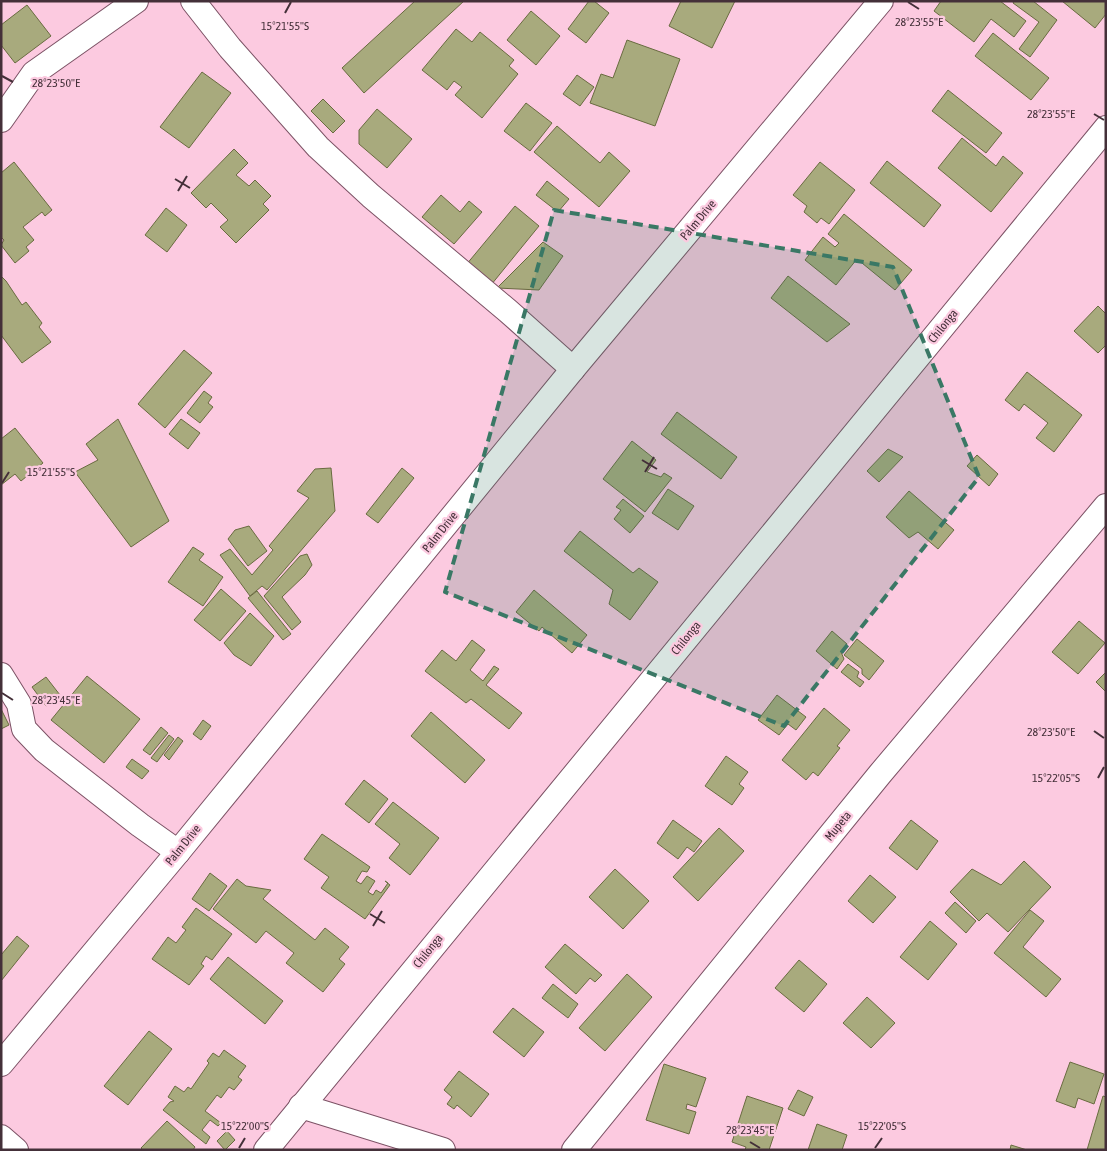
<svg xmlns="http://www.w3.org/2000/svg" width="1107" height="1151" viewBox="0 0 1107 1151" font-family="'Asap Condensed',sans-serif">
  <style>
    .building { fill: #a8aa7d; stroke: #696b40 }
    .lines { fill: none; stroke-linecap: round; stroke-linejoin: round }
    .minor-casing { stroke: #7c5265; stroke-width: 26 }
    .minor { stroke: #fff; stroke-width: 24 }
    .marked { fill: #3a7865; fill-opacity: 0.2; stroke: #3a7865; stroke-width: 4; stroke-dasharray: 10 6; stroke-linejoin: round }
    .ticks { fill: none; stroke: #443039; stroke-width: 2 }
    .labels { text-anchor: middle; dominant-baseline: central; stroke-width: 4.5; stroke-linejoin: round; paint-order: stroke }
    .street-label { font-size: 12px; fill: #443039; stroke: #fccae0 }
    .ticks-label { font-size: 12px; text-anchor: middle; fill: #443039; stroke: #fccae0; stroke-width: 4.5; stroke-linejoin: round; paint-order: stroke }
  </style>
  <rect width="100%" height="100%" fill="#fccae0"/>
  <g class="building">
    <path d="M415,1h49l-100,92 -22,-25z"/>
    <path d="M589,1h5l15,12 -23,30 -18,-14z"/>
    <path d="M681,1h54l-23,47 -43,-22z"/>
    <path d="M941,1h59l26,20 -12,16 -23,-18 -17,23 -40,-31z"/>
    <path d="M1014,1h19l24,19 -27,37 -11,-8 20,-27 -26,-19z"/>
    <path d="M1062,1h44v13l-11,14z"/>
    <path d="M27,5l24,31 -36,27 -14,-18v-20z"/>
    <path d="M531,11l29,25 -24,29 -29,-25z"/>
    <path d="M456,29l16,13 8,-10 34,28 -5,6 9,8 -36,44 -27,-23 7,-8 -8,-6 -7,9 -25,-20z"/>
    <path d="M993,33l56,45 -18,22 -56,-44z"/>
    <path d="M627,40l53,19 -25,67 -65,-23 11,-29 12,4z"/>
    <path d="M202,72l29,21 -42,55 -29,-21z"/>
    <path d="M577,75l17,12 -14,19 -17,-12z"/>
    <path d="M948,90l54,43 -16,20 -54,-42z"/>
    <path d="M323,99l22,22 -12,12 -22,-22z"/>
    <path d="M526,103l26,20 -22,28 -26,-20z"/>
    <path d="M377,109l35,30 -25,29 -28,-24v-14z"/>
    <path d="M557,126l43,37 9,-11 21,19 -31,36 -65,-55z"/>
    <path d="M962,138l34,28 7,-10 20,17 -32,39 -53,-44z"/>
    <path d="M234,149l14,14 -12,12 13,11 6,-6 16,16 -8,8 6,6 -33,33 -16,-16 8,-7 -17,-17 -5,5 -15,-15z"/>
    <path d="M887,161l54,44 -17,22 -54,-44z"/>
    <path d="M14,162l38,48 -7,6 -3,-4 -19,15 11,13 -8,7 3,4 -14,12 -14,-18 3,-5 -3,-3v-64z"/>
    <path d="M820,162l35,28 -26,34 -8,-6 -4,5 -13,-11 3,-6 -14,-11z"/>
    <path d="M547,181l22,18 -11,13 -22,-17z"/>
    <path d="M441,195l19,17 9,-11 13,11 -28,32 -32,-27z"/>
    <path d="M515,206l24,20 -48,59 -35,-8z"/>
    <path d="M166,208l21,17 -20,27 -22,-17z"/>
    <path d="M844,214l68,56 -17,20 -38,-31 -21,26 -31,-25 18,-23 12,10 4,-4 -11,-9z"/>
    <path d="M543,242l20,14 -24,34 -42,-2z"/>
    <path d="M1,276l5,5 16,24 4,-3 16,21 -3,4 12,15 -29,21 -21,-28z"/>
    <path d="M788,276l62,48 -23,18 -56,-44z"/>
    <path d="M1098,306l8,8v31l-8,8 -24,-22z"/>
    <path d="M184,350l28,23 -47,55 -27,-24z"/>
    <path d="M1027,372l55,43 -28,37 -18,-14 12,-15 -24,-19 -5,7 -14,-11z"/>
    <path d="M204,391l8,6 -4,6 5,4 -13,16 -13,-10z"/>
    <path d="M677,412l60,45 -16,22 -60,-45z"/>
    <path d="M118,419l51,102 -38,26 -56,-75 23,-12 -12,-16z"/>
    <path d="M181,419l19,14 -12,16 -19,-15z"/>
    <path d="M15,428l28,35 -22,18 -6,-7 -14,11v-46z"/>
    <path d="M632,441l24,19 -9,12 14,5 3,-4 8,5 -27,34 -42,-33z"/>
    <path d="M888,449l15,8 -24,25 -12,-11z"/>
    <path d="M977,455l21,19 -9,12 -22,-20z"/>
    <path d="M331,468l4,43 -68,79 -5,-4 -12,10 -30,-41 10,-6 22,26 21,-25 -4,-4 40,-48 -12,-7 18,-22z"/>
    <path d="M402,468l12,10 -36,45 -12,-9z"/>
    <path d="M668,489l26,17 -16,24 -26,-17z"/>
    <path d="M909,491l45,39 -16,19 -20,-17 -9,6 -23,-21z"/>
    <path d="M623,499l21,17 -14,17 -16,-14 7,-9 -5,-3z"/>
    <path d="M249,526l18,25 -19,15 -20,-27 7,-9z"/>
    <path d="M580,531l53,42 6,-5 19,14 -28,38 -21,-16 4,-14 -49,-39z"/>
    <path d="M193,547l11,7 -5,6 24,17 -20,29 -35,-24z"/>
    <path d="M307,554l5,11 -7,10 -23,22 19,25 -9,8 -28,-34 36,-40z"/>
    <path d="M221,589l25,22 -26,30 -26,-21z"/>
    <path d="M534,590l53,45 -15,18 -30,-26 -3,4 -23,-19z"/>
    <path d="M257,591l34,43 -8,6 -35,-42z"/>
    <path d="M250,613l24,23 -23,30 -17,-11 -10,-12z"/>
    <path d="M1079,621l26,22 -27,31 -26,-22z"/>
    <path d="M832,631l15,13 -6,8 3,7 -7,10 -21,-18z"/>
    <path d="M857,639l27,22 -15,19 -7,-6v-5l-18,-14z"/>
    <path d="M472,640l13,10 -15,20 13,11 11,-15 5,3 -13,16 36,28 -13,16 -38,-30 -5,4 -41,-32 17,-21 14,11z"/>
    <path d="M848,664l11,8 -2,5 7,5 -4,5 -19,-15z"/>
    <path d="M1106,672v20l-10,-10z"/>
    <path d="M87,676l53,43 -36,44 -53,-43z"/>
    <path d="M46,677l14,18 -14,11 -14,-19z"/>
    <path d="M777,695l29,22 -10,13 -8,-6 -9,11 -21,-15z"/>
    <path d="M824,708l26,22 -13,16 3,2 -22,28 -5,-4 -7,8 -24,-20z"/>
    <path d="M1,709l8,16 -8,4z"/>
    <path d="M431,712l54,48 -20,23 -54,-47z"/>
    <path d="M203,720l8,6 -10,14 -8,-6z"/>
    <path d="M161,727l7,6 -18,22 -7,-5z"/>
    <path d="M169,735l5,4 -17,23 -6,-4z"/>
    <path d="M178,737l5,4 -14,19 -5,-5z"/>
    <path d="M726,756l22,16 -9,12 5,4 -12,17 -27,-19z"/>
    <path d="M132,759l17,12 -7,8 -16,-12z"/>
    <path d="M364,780l24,19 -19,24 -24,-19z"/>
    <path d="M393,802l46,36 -29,37 -21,-17 11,-14 -25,-20z"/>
    <path d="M673,820l29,21 -8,11 -7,-5 -9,12 -21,-16z"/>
    <path d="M911,820l27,21 -21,29 -28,-22z"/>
    <path d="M719,828l25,23 -46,50 -25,-24z"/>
    <path d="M322,834l48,33 -3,5 -5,-1 -6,10 5,3 6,-8 8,5 -7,11 5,3 3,-5 5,3 7,-10 -3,-2 5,4 -25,34 -44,-31 8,-11 -25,-18z"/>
    <path d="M1024,861l27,26 -43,45 -21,-19 -8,8 -29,-29 22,-23 29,16z"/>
    <path d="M615,869l34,32 -26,28 -34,-32z"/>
    <path d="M210,873l17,13 -18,25 -17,-12z"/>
    <path d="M870,875l26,22 -23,26 -25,-22z"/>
    <path d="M237,879l9,7 25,4 -8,9 52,41 10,-12 24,19 -10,12 6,5 -22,28 -37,-29 8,-10 -28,-22 -10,12 -43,-34z"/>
    <path d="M955,902l21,19 -10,12 -21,-20z"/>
    <path d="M196,908l36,26 -20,26 -6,-4 -5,8 3,2 -15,19 -37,-26 16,-22 8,6 10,-13 -4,-3z"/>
    <path d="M1030,910l14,11 -21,26 38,32 -15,18 -52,-44z"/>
    <path d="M930,921l27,23 -29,36 -28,-23z"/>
    <path d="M17,936l12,10 -28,35v-26z"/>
    <path d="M565,944l37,31 -7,7 -5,-4 -14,16 -31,-27z"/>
    <path d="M228,957l55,44 -18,23 -55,-45z"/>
    <path d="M799,960l28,24 -23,28 -29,-24z"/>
    <path d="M627,974l25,23 -47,54 -26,-23z"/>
    <path d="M553,984l25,20 -10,14 -26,-20z"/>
    <path d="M867,997l28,26 -24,25 -28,-25z"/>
    <path d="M513,1008l31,24 -20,25 -31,-25z"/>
    <path d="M149,1031l23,18 -44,56 -24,-19z"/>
    <path d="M224,1050l22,16 -8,11 4,3 -8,10 -5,-3 -8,11 -4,-3 -12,16 16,12 -3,3 -8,-6 -8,10 8,7 -4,7 -43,-34 7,-8 4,-1 -6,-4 7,-11 9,6 4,-5 3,2 18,-26 -2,-2 6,-8 6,4z"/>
    <path d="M1070,1062l34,12 -10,30 -16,-6 -3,10 -19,-7z"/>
    <path d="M664,1064l42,14 -10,29 -9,-3 -1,5 10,3 -7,22 -43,-14z"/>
    <path d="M459,1071l30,23 -18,23 -14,-12 -3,4 -7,-5 5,-7 -8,-7z"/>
    <path d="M798,1090l15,7 -9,19 -16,-7z"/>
    <path d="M747,1096l36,12 -14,42h-24l1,-3 -14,-5z"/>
    <path d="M1103,1096l3,1v53h-19z"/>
    <path d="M167,1121l28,26 -2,3h-50l-2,-2z"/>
    <path d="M817,1124l30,11 -5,15h-34z"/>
    <path d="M227,1131l8,9 -10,10 -8,-9z"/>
    <path d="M1011,1145l16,5h-17z"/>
  </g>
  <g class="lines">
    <defs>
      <g id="minor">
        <path d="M193,1l37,47 88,99 53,49 137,115 65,58"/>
        <path d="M1,120l33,-47 102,-72"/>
        <path d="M1,675l18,29 5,25 20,21 96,75 38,27"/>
        <path d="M1,1064l177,-212 395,-483 308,-368"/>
        <path d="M301,1106l142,44"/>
        <path d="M1,1137l15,13"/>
        <path d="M266,1150l840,-1022"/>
        <path d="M574,1150l306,-376 226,-268"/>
      </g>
    </defs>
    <use href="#minor" class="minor-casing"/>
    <use href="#minor" class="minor"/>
  </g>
  <path class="marked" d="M554,210l339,57 86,210 -195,249 -339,-134z"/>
  <path class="ticks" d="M908,2l11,7M285,13l6,-11M2,76l11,6M1094,114l10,6M175,179l15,9M178,191l9,-15M642,460l15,9M645,472l9,-15M2,483l7,-11M2,693l11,7M1094,731l10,7M1098,778l6,-11M370,914l15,9M373,926l9,-15M750,1142l10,6M239,1148l6,-10M875,1148l7,-10"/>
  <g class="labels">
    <g class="street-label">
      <text transform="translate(698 220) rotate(-50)">Palm Drive</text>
      <text transform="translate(943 326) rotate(-51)">Chilonga</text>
      <text transform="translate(440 532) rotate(-51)">Palm Drive</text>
      <text transform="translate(686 638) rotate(-51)">Chilonga</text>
      <text transform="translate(838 826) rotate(-51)">Mupeta</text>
      <text transform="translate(183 845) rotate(-51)">Palm Drive</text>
      <text transform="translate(428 951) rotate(-51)">Chilonga</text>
    </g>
  </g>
  <g class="ticks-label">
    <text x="919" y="26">28°23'55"E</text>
    <text x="285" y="30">15°21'55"S</text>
    <text x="56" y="87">28°23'50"E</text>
    <text x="1051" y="118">28°23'55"E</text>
    <text x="51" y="476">15°21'55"S</text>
    <text x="56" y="704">28°23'45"E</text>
    <text x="1051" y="736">28°23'50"E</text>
    <text x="1056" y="782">15°22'05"S</text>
    <text x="245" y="1130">15°22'00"S</text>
    <text x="882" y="1130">15°22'05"S</text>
    <text x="750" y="1134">28°23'45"E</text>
  </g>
  <rect width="1107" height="1151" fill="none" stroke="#443039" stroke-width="5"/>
</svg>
